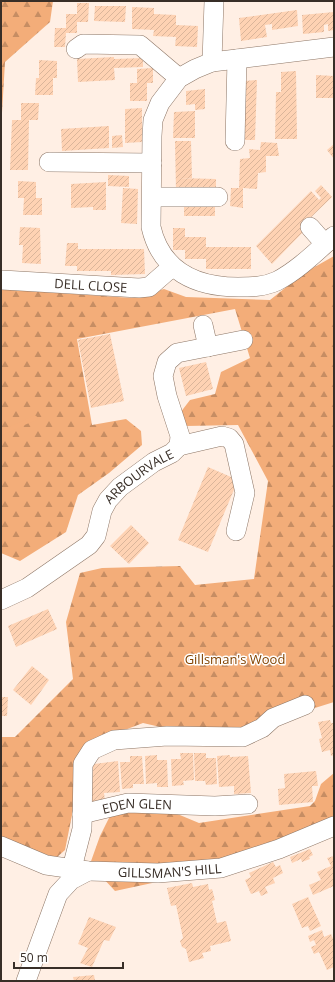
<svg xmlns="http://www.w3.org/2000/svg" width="335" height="982" viewBox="0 0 335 982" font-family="'Open Sans',sans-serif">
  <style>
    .forest { fill: url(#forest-firs) }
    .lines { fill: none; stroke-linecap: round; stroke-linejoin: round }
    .stream { stroke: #f4ad79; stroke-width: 4.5 }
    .building { fill: url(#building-hatch) }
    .minor-casing { stroke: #8d7666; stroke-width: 20 }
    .minor { stroke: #fff; stroke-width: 19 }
    .labels { text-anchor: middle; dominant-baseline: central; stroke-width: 3; stroke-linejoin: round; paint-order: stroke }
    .street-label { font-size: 13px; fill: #382e27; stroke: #fff }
    .park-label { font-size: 13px; fill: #824300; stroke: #fff }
  </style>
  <defs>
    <pattern id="forest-firs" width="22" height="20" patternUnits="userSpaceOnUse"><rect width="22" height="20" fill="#f3ad79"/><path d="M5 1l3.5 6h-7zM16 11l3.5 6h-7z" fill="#c68d63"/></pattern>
    <pattern id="building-hatch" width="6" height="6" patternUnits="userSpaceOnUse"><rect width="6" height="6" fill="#fed2b3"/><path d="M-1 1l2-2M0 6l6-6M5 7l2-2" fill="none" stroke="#dab59a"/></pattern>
  </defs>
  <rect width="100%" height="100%" fill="#ffefe4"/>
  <g class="forest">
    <path d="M1,1h52l-3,21 -45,40 -4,68z"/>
    <path d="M334,256v446l-35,11 -44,23h-56l-56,-13 -50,19 -17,53 -11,55 -9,8 -55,-20v-101h14l58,-58 -7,-57 14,-49 22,-5 78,-2 15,19 59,-6 14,-98 -30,-56 -52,1 -6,-13 10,-13 25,-6 6,-22 29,-14 -15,-49 -158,30 15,86 34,-6 15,12 1,14 -33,28 -31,22 -12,37 -46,29 -19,-8v-264l131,9 32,-9 22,8 84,3 34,-27z"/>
    <path d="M334,773v58l-126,40 -93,20 -25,-27 10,-28 12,-24 63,1 24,10 111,-17 5,-5 6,-17z"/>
  </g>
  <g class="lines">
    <path class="stream" d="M1,433l34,-15"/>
  </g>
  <g class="building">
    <path d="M77,3h12l-1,19h-11v11h-11l-1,14h-11l1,-19h11v-14h11z"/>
    <path d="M95,6h31l-1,16 -31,-1z"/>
    <path d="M132,7l22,1v6l22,1v10l22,1 -1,21 -22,-1 1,-9 -23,-1 1,-6 -22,-1z"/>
    <path d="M297,10l1,16 -26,4v-6l-7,1 2,12 -26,4 -2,-23z"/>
    <path d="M334,12v18l-6,1v-7l-4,1v7l-21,2 -1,-19z"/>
    <path d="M114,57v2l29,-1v9l-29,1 1,12 -37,2 -1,-23z"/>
    <path d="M39,60l18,1v17h-4v17h-18l1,-17h3z"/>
    <path d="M153,68v15h-6v18h-17v-18h7v-14z"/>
    <path d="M296,71l1,68h-22l1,-47h5v-20z"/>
    <path d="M316,75l18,1v22h-18z"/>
    <path d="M257,80l-2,60h-13l2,-59z"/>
    <path d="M205,89v20l-10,1v-6l-9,1v-14z"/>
    <path d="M21,103h18l-1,17h-9l-1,50h-18l2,-50h9z"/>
    <path d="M142,108v34l-17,1v-34z"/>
    <path d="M195,111v27h-22l1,-26z"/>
    <path d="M109,126v22l-47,3 -1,-22z"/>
    <path d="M122,135l1,12 -11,1v-12z"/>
    <path d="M175,141h16l1,37h-13l37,1v13h-40z"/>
    <path d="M261,142l16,1 2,13h-13v16l-8,1 -1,16 -14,-1v20l-13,-2 1,-18h8l1,-29 10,-1 -1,-9 11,1z"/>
    <path d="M334,144v15l-7,-9z"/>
    <path d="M108,175l21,1v11l-21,-1z"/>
    <path d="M18,181l18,1v16h6v17h-19l1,-17h-6z"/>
    <path d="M106,182v28h-13v-3l-22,1v-24z"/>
    <path d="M321,185l11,12 -30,29 3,4 -33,34 -16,-18 55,-55 8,9 2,-2 -6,-7z"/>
    <path d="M123,188l15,1 -1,35 -16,-1z"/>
    <rect x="184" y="203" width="31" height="13"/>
    <path d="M20,227l20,1 1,36 -19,-1 1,-18h-4z"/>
    <path d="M173,228h12v9h21v10h45v22h-45v-10h-21v-9h-12z"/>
    <path d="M67,243h11v6h66l1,25 -34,1v-4h-34v-5h-12z"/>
    <path d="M110,334l14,67 -33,7 -13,-68z"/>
    <path d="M206,362l7,27 -27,7 -7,-28z"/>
    <path d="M208,467l30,13 -30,72 -30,-12z"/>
    <path d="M131,525l18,18 -20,21 -19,-18z"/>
    <path d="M48,609l9,20 -41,18 -8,-21z"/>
    <path d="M32,666l17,14 -18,25 -18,-15z"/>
    <path d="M1,697h7l-1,19h-6z"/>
    <path d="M330,720l1,3h3v32l-3,1 -1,-6 -8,2 -3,-13 3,-1 -4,-16z"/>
    <path d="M180,753h13l1,27 -11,1 1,4 -12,1 -1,-27h10z"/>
    <path d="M194,753h12v5h10l1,26 -11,1 -1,-4h-10z"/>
    <path d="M157,755v5h10l1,27h-11v-4l-11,1 -1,-28z"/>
    <path d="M230,755v2l18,-1 3,37 -17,1v-8l-15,1 -2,-31z"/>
    <path d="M130,756h12l2,28h-11v4l-11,1 -2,-27h10z"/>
    <path d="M118,761l2,31 -16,1 1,8 -16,1 -3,-37z"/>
    <path d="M316,771l2,15h-6l1,16 -34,3 -1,-16 7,-1 -1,-14z"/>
    <path d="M310,849l3,6 -4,2 1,2 -8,3 -1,-3 -9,4 -2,-6z"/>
    <path d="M334,856v30l-21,9 -4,-10 12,-5 -4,-8 14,-6 -4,-8z"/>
    <path d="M273,862l3,5 4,-2 3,8 -10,5 2,5 -10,4 3,6 -7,3 -2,-5 -8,3 -6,-14 6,-3 -2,-4z"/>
    <path d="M192,883l1,4 15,-3 1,6 3,-1 3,11 -3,1 5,22 9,-2 5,20 -21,5 1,5 -9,2 2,5 -15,4 -3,-13 -4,-2 -2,-6 3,-3 -7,-33 -5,1 -4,-18z"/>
    <path d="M308,897l13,29 -11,5 -2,-5 -6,2 -10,-24z"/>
    <path d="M89,917l27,10 -7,14 -5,-1 -12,27 -12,-4 8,-15 -10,-4z"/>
    <path d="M322,930l2,7 7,-3 3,7v26l-7,3 -8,-18 -5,2 -3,-7 5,-2 -2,-5 -4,2 -2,-6z"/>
    <path d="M94,975l1,6h-21l-1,-4z"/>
  </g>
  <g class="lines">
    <defs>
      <g id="minor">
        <path d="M334,47l-122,15 -17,7 -16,9 -19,25 -7,17 -1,16 -1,91c10,44 45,60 87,60 13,0 26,0 39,-6 21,-11 39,-29 57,-45"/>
        <path d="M76,49l7,-5 57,1 39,33"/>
        <path d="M212,62l2,-61"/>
        <path d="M235,141l2,-82"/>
        <path d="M49,162l103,1"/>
        <path d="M152,197h66"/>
        <path d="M310,227l15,17"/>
        <path id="s1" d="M2,280l137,8 10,-1 23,-20"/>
        <path d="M203,325l5,22"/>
        <path d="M179,446l43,-10 7,2 5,6 11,49 -9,38"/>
        <path id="s2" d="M1,600l26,-12 62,-43 7,-9 6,-25 6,-11 12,-13 34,-25 18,-9 7,-7 1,-10 -13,-40 -4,-20 4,-14 10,-9 66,-13"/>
        <path id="s3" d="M82,814l46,-11 87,3 33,-2"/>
        <path id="s4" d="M1,846l45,19 42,6 70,2 63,-5 58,-19 55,-23"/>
        <path d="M72,868l10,-39 1,-65 9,-14 22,-10 53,-4 76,1 19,-9 11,-10 32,-13"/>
        <path d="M26,981l32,-87 13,-14 17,-9"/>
      </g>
    </defs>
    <use href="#minor" class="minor-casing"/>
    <use href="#minor" class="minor"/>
  </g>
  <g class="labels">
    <g class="street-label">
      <text stroke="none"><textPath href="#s1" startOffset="89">DELL CLOSE</textPath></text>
      <text stroke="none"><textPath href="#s2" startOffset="193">ARBOURVALE</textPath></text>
      <text stroke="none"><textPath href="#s3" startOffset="56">EDEN GLEN</textPath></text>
      <text stroke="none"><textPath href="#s4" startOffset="173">GILLSMAN'S HILL</textPath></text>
    </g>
    <g class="park-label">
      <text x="235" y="659">Gillsman's Wood</text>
    </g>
  </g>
  <rect width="335" height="982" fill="none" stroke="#382e27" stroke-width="4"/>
  <path d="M14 962v6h109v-6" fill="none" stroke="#382e27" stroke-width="2"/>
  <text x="20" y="962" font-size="12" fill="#382e27" stroke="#ffffff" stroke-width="3" paint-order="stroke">50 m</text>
</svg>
